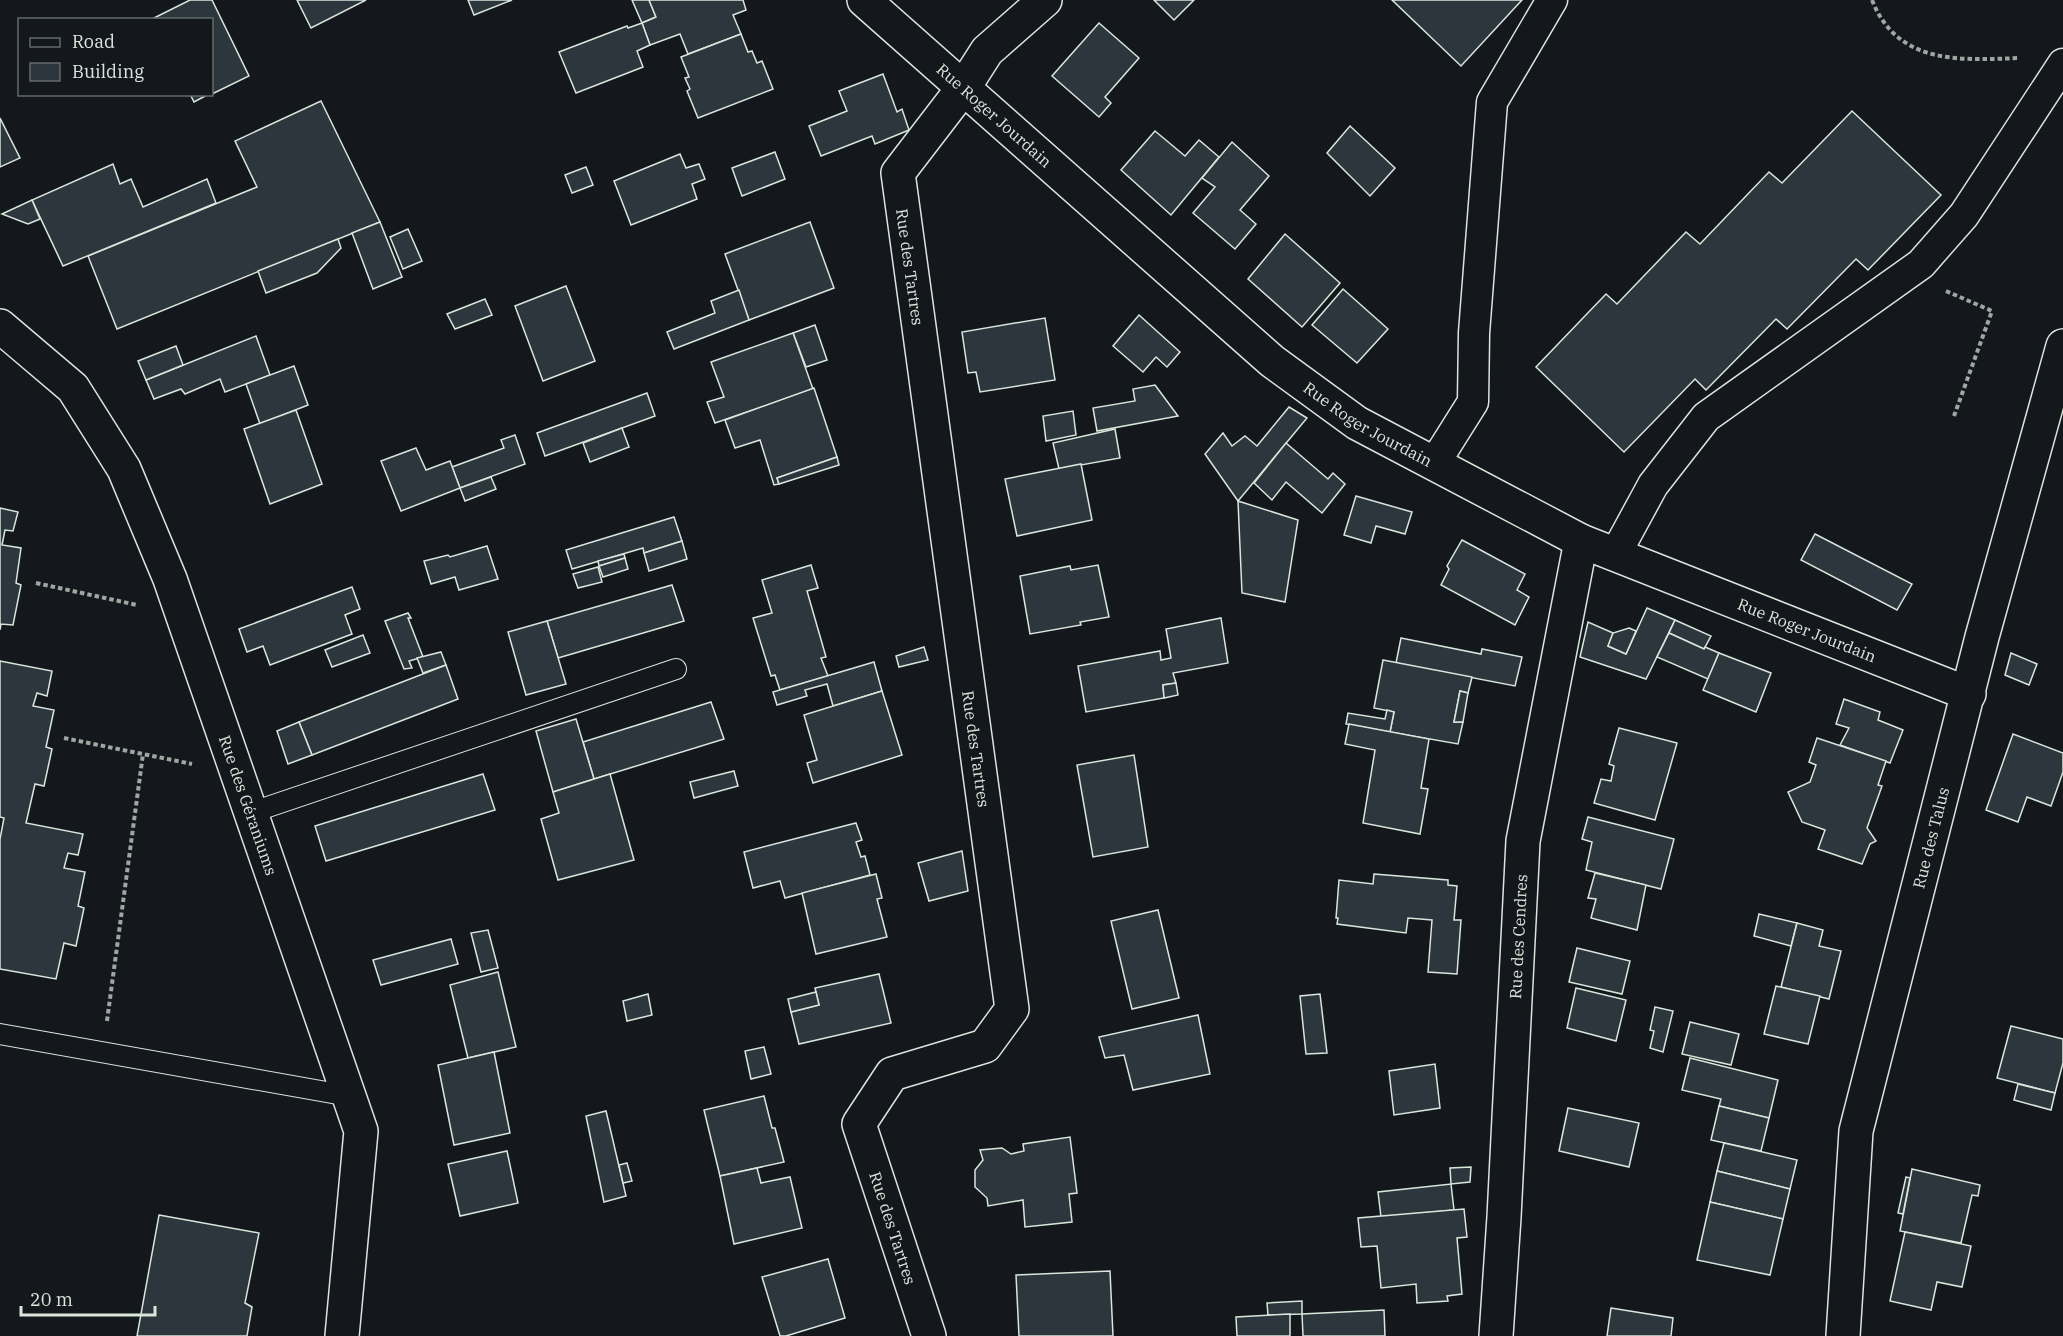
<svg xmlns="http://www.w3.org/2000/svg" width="2063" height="1336" viewBox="0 0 2063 1336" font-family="'IBM Plex Serif',serif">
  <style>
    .building { fill: #2c363c; stroke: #d8e6dc; stroke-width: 1.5 }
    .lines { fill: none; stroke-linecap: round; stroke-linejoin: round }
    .service-casing { stroke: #d8e6dc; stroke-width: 22 }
    .pedestrian-casing { stroke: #d8e6dc; stroke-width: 33 }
    .minor-casing { stroke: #d8e6dc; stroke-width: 36 }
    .path { stroke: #9da8a2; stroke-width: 4; stroke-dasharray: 4.5 3; stroke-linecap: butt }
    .service { stroke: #14181c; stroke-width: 20 }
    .pedestrian { stroke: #14181c; stroke-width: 30 }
    .minor { stroke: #14181c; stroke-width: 33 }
    .labels { text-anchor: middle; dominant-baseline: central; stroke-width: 4.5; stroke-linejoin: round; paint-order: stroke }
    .street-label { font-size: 16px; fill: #d8e6dc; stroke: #14181c }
  </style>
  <rect width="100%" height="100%" fill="#14181c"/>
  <g class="building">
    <path d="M190,0h22l37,76 -37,18v-74h-62z"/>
    <path d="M297,0h69l-55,28z"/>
    <path d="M468,0h44l-38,15z"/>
    <path d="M632,0h17l7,17 -14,6z"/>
    <path d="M649,0h94l3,10 -13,5 8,19 -53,20 -8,-20 -30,11 -8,-22 14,-6z"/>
    <path d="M1154,0h40l-20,20z"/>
    <path d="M1392,0h130l-61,66z"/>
    <path d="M642,23l8,22 -13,6 6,16 -67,26 -17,-41 68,-26 1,2z"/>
    <path d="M1099,23l40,35 -34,39 6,6 -12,14 -47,-41z"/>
    <path d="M741,34l7,18 4,-1 5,12 5,-2 11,28 -75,29 -11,-27 3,-2 -5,-11 4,-1 -8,-20z"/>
    <path d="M883,74l14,38 5,-3 7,21 -34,14 -3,-8 -51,20 -12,-30 38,-15 -8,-20z"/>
    <path d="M190,94h19l-15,8z"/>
    <path d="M321,101l59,121 -263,107 -29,-73 169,-69 -22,-46z"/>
    <path d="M1852,111l89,84 -73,75 -12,-11 -69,70 -11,-10 -70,71 -11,-11 -71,73 -88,-85 70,-73 11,10 69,-72 14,12 69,-72 13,11z"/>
    <path d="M0,118l20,40 -20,9z"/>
    <path d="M1350,126l45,42 -25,28 -43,-43z"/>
    <path d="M1155,131l30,25 14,-16 20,17 -48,58 -50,-45z"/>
    <path d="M1232,142l37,34 -29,34 16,14 -21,25 -42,-36 22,-26 -13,-9z"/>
    <path d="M775,152l10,27 -43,17 -10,-28z"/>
    <path d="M680,154l6,14 13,-4 6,15 -13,5 5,15 -66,26 -17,-44z"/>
    <path d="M113,164l7,20 11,-5 12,28 64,-28 9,24 -153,63 -31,-66z"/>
    <path d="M586,167l7,18 -21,8 -7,-18z"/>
    <path d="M32,200l8,19 -12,5 -26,-10z"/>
    <path d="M380,222l22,55 -29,12 -21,-56z"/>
    <path d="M810,222l24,66 -85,32 -24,-66z"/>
    <path d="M408,229l14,32 -19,8 -13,-32z"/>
    <path d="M1285,234l55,49 -38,44 -54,-48z"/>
    <path d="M338,239l3,9 -24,25 -51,20 -8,-22z"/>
    <path d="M566,286l29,75 -52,20 -28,-75z"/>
    <path d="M1343,289l45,40 -31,34 -45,-38z"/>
    <path d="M739,290l10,30 -75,29 -7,-17 48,-19 -4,-12z"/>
    <path d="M485,299l7,16 -37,14 -8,-15z"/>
    <path d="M1139,315l41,37 -13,15 -11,-10 -13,15 -30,-26z"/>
    <path d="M1045,318l10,62 -75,12 -4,-20 -8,1 -6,-41z"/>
    <path d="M815,325l12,35 -21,7 -13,-34z"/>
    <path d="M793,333l20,56 -98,34 -8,-21 17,-5 -13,-35z"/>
    <path d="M256,336l14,39 -45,17 -5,-13 -35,15 -4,-5 -27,10 -8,-19z"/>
    <path d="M176,346l7,19 -37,15 -8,-19z"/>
    <path d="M294,366l14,39 -48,19 -14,-40z"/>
    <path d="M1155,385l23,31 -81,15 -4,-23 42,-7 -2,-12z"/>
    <path d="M814,388l23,69 -60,21 2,6 -5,1 -14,-45 -25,8 -10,-28z"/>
    <path d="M647,393l8,23 -110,40 -8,-23z"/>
    <path d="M1289,407l18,11 -69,83 -33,-47 18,-21 9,13 13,-10 12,10z"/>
    <path d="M296,410l26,74 -52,20 -26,-75z"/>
    <path d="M1073,411l3,24 -30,6 -3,-25z"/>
    <path d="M622,428l7,19 -39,15 -7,-19z"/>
    <path d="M1115,429l5,29 -61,11 -6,-26z"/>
    <path d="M515,435l10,29 -65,24 -8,-21 52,-19 -3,-8z"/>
    <path d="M1286,443l42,36 5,-6 12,11 -23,29 -36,-31 -14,18 -18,-17z"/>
    <path d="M416,448l10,22 24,-9 10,27 -59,23 -20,-50z"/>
    <path d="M837,457l2,8 -60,19 -2,-6z"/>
    <path d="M1081,464l11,56 -75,16 -12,-57z"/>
    <path d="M491,477l5,12 -31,12 -5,-13z"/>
    <path d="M1356,496l56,16 -7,22 -29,-8 -5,17 -27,-8z"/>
    <path d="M1238,501l60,19 -13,82 -43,-9z"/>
    <path d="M0,508l18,4 -5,19 -8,-1 -3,15 19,3 -5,35 5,2 -8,40 -12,-1 -1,6z"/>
    <path d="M674,517l8,24 -38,12 -1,-5 -71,21 -6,-19z"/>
    <path d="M1815,534l97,50 -15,26 -96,-50z"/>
    <path d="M1462,540l63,34 -8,16 12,7 -14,28 -74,-40 8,-16 -2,-3z"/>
    <path d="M682,541l5,18 -38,12 -5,-18z"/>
    <path d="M487,546l11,33 -39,11 -4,-13 -24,7 -7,-23 24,-6 2,2z"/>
    <path d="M624,554l1,4 -26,8 -1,-5z"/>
    <path d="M625,558l3,11 -25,8 -4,-11z"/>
    <path d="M811,565l7,23 -11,3 19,66 -5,1 7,18 -48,14 -5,-15 -4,1 -18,-58 19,-5 -10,-33z"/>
    <path d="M1098,565l11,52 -29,5 1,3 -51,9 -10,-58 50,-10 1,4z"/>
    <path d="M598,567l4,15 -24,6 -5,-14z"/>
    <path d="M672,585l12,36 -126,37 -11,-37z"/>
    <path d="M352,587l8,22 -15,6 7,19 -82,31 -7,-19 -16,6 -8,-23z"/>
    <path d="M1647,608l28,12 -29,59 -66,-22 8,-35 25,11 -5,13 18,8z"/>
    <path d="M408,613l3,5h-3l15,39 -14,4 3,7 -8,1 -19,-48z"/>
    <path d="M1221,618l7,45 -55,10 3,10 -13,2 1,13 -78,14 -8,-46 82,-15 1,9 10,-2 -5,-29z"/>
    <path d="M1675,620l36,16 -7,13 -35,-16z"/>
    <path d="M547,621l19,63 -40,11 -18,-63z"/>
    <path d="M1629,628l7,3 -10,23 -18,-8 5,-13z"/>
    <path d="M1669,633l35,16 1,-2 14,6 -11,26 -51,-22z"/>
    <path d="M363,635l7,18 -38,14 -7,-17z"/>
    <path d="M1401,638l80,16 1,-5 40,8 -7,29 -119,-23z"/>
    <path d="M924,647l4,13 -29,7 -3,-11z"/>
    <path d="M441,652l5,13 -23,8 -6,-15z"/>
    <path d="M1719,653l52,20 -15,39 -53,-22z"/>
    <path d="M2011,653l26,11 -8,21 -24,-10z"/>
    <path d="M1383,660l89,17 -4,16 -8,-2 -6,31h9l-5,22 -68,-12 4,-20 -20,-4z"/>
    <path d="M0,661l52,10 -5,25 -10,-3 -4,13 21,4 -8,37 6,2 -8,37 -9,-2 -9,39 57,11 -5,21 -10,-2 -4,15 21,4 -7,34 6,2 -8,38 -12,-3 -8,36 -56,-10v-130l4,-21 -4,-1z"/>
    <path d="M874,662l8,29 -49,15 -6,-22 -22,6 2,6 -30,9 -4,-13z"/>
    <path d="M446,665l12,34 -146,56 -13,-33z"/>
    <path d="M1176,683l2,12 -14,3 -1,-13z"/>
    <path d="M882,691l20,64 -89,28 -6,-20 10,-3 -13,-45z"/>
    <path d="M1460,691l8,2 -5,29h-9z"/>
    <path d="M1844,699l36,13 -2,8 25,10 -13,33 -50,-18 9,-17 -13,-4z"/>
    <path d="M711,702l13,37 -130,40 -11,-37z"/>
    <path d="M1387,710l7,2 -4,20 -44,-8 2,-11 37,6z"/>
    <path d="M576,719l18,60 -41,13 -17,-61z"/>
    <path d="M299,722l13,33 -24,9 -11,-33z"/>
    <path d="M1349,724l80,15 -8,49 7,1 -8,45 -57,-11 12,-73 -30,-6z"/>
    <path d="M1619,728l58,15 -22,77 -61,-17 7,-24 10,2 3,-15 -5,-2z"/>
    <path d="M2013,734l50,19v19l-12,34 -24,-9 -9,25 -32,-12z"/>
    <path d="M1817,738l69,23 -8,24 4,1 -15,42 9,13 -6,3 -8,20 -44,-15 7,-19 -23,-8 -14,-30 22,-10 6,-17 -7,-3z"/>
    <path d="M1134,755l14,92 -55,10 -16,-92z"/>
    <path d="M734,771l4,15 -44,12 -4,-16z"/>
    <path d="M483,774l12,36 -169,51 -11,-35z"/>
    <path d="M610,774l24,86 -76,20 -17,-61 18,-6 -6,-21z"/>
    <path d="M1588,817l86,22 -13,50 -75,-19 6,-28 -10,-3z"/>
    <path d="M856,823l6,17 -6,2 5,15 4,-1 5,19 -85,23 -5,-17 -27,7 -9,-36z"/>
    <path d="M962,851l6,40 -39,10 -11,-38z"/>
    <path d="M1595,873l51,12 -9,45 -46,-12 5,-19 -8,-1z"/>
    <path d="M876,874l6,24 -5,1 10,38 -71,17 -14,-61z"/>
    <path d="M1374,874l74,6v5l9,1 -3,34h7l-4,54 -29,-2 4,-52 -24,-2 -2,15 -69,-9 1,-6h-2l3,-38 34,4z"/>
    <path d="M1158,910l21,88 -47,11 -21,-88z"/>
    <path d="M1759,914l38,9 -6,23 -37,-10z"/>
    <path d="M1797,923l26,7 -4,16 22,5 -12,48 -48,-12z"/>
    <path d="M488,930l10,38 -17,4 -10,-39z"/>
    <path d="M451,939l7,25 -77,21 -8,-25z"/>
    <path d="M1577,948l53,13 -8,33 -53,-12z"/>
    <path d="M498,972l18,75 -48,11 -18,-73z"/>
    <path d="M879,974l12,49 -92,21 -8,-32 28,-7 -4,-17z"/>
    <path d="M1776,986l44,10 -12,48 -44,-10z"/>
    <path d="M1576,988l50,12 -10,41 -49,-13z"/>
    <path d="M816,992l3,13 -28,7 -3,-13z"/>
    <path d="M648,994l4,21 -25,6 -4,-20z"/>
    <path d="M1320,994l7,59 -21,1 -6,-58z"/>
    <path d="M1655,1007l18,4 -10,41 -13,-4 4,-17 -4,-1z"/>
    <path d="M1198,1015l12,59 -77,16 -9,-35 -19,3 -6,-21z"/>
    <path d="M1690,1022l49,12 -8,31 -49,-11z"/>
    <path d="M2011,1026l52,13v24l-8,30 -58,-15z"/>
    <path d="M764,1047l7,27 -20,5 -6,-28z"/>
    <path d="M494,1052l16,81 -56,12 -16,-80z"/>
    <path d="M1690,1058l88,22 -9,38 -50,-12 2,-7 -39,-9z"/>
    <path d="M1435,1064l5,44 -46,7 -5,-44z"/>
    <path d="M2018,1084l37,9 -4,17 -37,-10z"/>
    <path d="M764,1096l8,32h3l9,34 -64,14 -16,-66z"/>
    <path d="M1719,1106l50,12 -8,33 -50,-11z"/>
    <path d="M1568,1108l71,15 -10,44 -70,-16z"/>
    <path d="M606,1111l20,85 -22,6 -18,-86z"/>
    <path d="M1070,1137l7,56 -8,1 3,28 -47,5 -2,-27 -35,6 -1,-8 -12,-11v-17l8,-10 -3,-10 22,-2 9,6 13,-3 -1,-7z"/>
    <path d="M1724,1143l73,17 -7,29 -73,-18z"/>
    <path d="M507,1151l11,52 -58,13 -12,-52z"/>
    <path d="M627,1163l5,18 -9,2 -4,-18z"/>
    <path d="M1471,1167l-1,15 -19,2 -1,-16z"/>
    <path d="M757,1168l4,15 29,-6 12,51 -68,16 -14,-68z"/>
    <path d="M1912,1169l68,16 -2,11 -6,-1 -11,48 -61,-12z"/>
    <path d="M1717,1171l73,18 -7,30 -73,-17z"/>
    <path d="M1906,1177l4,1 -7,36 -5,-1z"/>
    <path d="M1451,1184l3,26 -73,7 -3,-25z"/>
    <path d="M1710,1202l73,17 -13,56 -73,-15z"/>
    <path d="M1464,1209l3,28 -10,1 5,56 -15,2 1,5 -31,2 -1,-19 -35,4 -4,-42 -16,1 -3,-29z"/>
    <path d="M159,1215l100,18 -14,70 7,4 -5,29h-110z"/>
    <path d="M1905,1232l66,14 -9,41 -25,-5 -6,28 -41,-9z"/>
    <path d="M828,1259l17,59 -59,18h-6l-18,-59z"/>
    <path d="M1110,1271l3,65h-94l-3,-61z"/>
    <path d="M1302,1301v13l-34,1 -1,-12z"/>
    <path d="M1611,1308l62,10 -2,18h-64z"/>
    <path d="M1384,1310l1,26h-82l-1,-22z"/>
    <path d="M1290,1314v22h-53l-1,-19z"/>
  </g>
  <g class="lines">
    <defs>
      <g id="service">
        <path d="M250,813l426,-144"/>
        <path d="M0,1034l349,62"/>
      </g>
      <g id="pedestrian">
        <path d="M1434,464l39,-62 1,-69 18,-231 60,-102"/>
        <path d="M1615,555l38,-70 53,-68 215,-153 43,-49 99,-151"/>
      </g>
      <g id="minor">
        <path id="s1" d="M864,0l408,361 85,62 224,118 388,153"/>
        <path id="s2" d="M0,326l73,62 51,81 46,110 191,552 -19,205"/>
        <path d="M929,1336l-70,-212 33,-50 93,-28 27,-37 -114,-836 66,-86 23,-36 58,-51"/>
        <path id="s3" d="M1496,1336l8,-119 19,-376 58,-300"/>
        <path id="s4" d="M1843,1336l13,-205 126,-494 81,-291"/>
      </g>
    </defs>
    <use href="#service" class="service-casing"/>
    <use href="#pedestrian" class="pedestrian-casing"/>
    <use href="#minor" class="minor-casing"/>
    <g class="path">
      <path d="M1872,0c26,66 90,60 148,58"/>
      <path d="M1946,291l46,20 -38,105"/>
      <path d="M36,583l101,22"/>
      <path d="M64,738l128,26"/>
      <path d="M107,1021l36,-267"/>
    </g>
    <use href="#service" class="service"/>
    <use href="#pedestrian" class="pedestrian"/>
    <use href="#minor" class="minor"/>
  </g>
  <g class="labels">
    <g class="street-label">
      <text stroke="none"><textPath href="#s1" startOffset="174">Rue Roger Jourdain</textPath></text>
      <text transform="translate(910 267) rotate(82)">Rue des Tartres</text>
      <text stroke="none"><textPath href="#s1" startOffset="660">Rue Roger Jourdain</textPath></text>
      <text stroke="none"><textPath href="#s1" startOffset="1146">Rue Roger Jourdain</textPath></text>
      <text transform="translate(976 749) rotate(82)">Rue des Tartres</text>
      <text stroke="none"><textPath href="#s2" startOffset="550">Rue des Géraniums</textPath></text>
      <text stroke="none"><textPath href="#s4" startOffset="508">Rue des Talus</textPath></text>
      <text stroke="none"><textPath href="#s3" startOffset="400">Rue des Cendres</textPath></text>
      <text transform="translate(893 1228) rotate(72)">Rue des Tartres</text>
    </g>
  </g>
  <rect x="18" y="18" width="195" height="78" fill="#14181c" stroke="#626a69" stroke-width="1.5"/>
  <rect x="30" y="38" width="30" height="9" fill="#14181c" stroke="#626a69" stroke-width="1.5"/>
  <text x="72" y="48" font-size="18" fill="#d8e6dc">Road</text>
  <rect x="30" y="63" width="30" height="18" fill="#2c363c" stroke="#626a69" stroke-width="1.5"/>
  <text x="72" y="78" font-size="18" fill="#d8e6dc">Building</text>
  <path d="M21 1306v9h134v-9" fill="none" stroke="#d8e6dc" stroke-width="3"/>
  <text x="30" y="1306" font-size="18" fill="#d8e6dc" stroke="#14181c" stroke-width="4.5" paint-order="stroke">20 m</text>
</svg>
